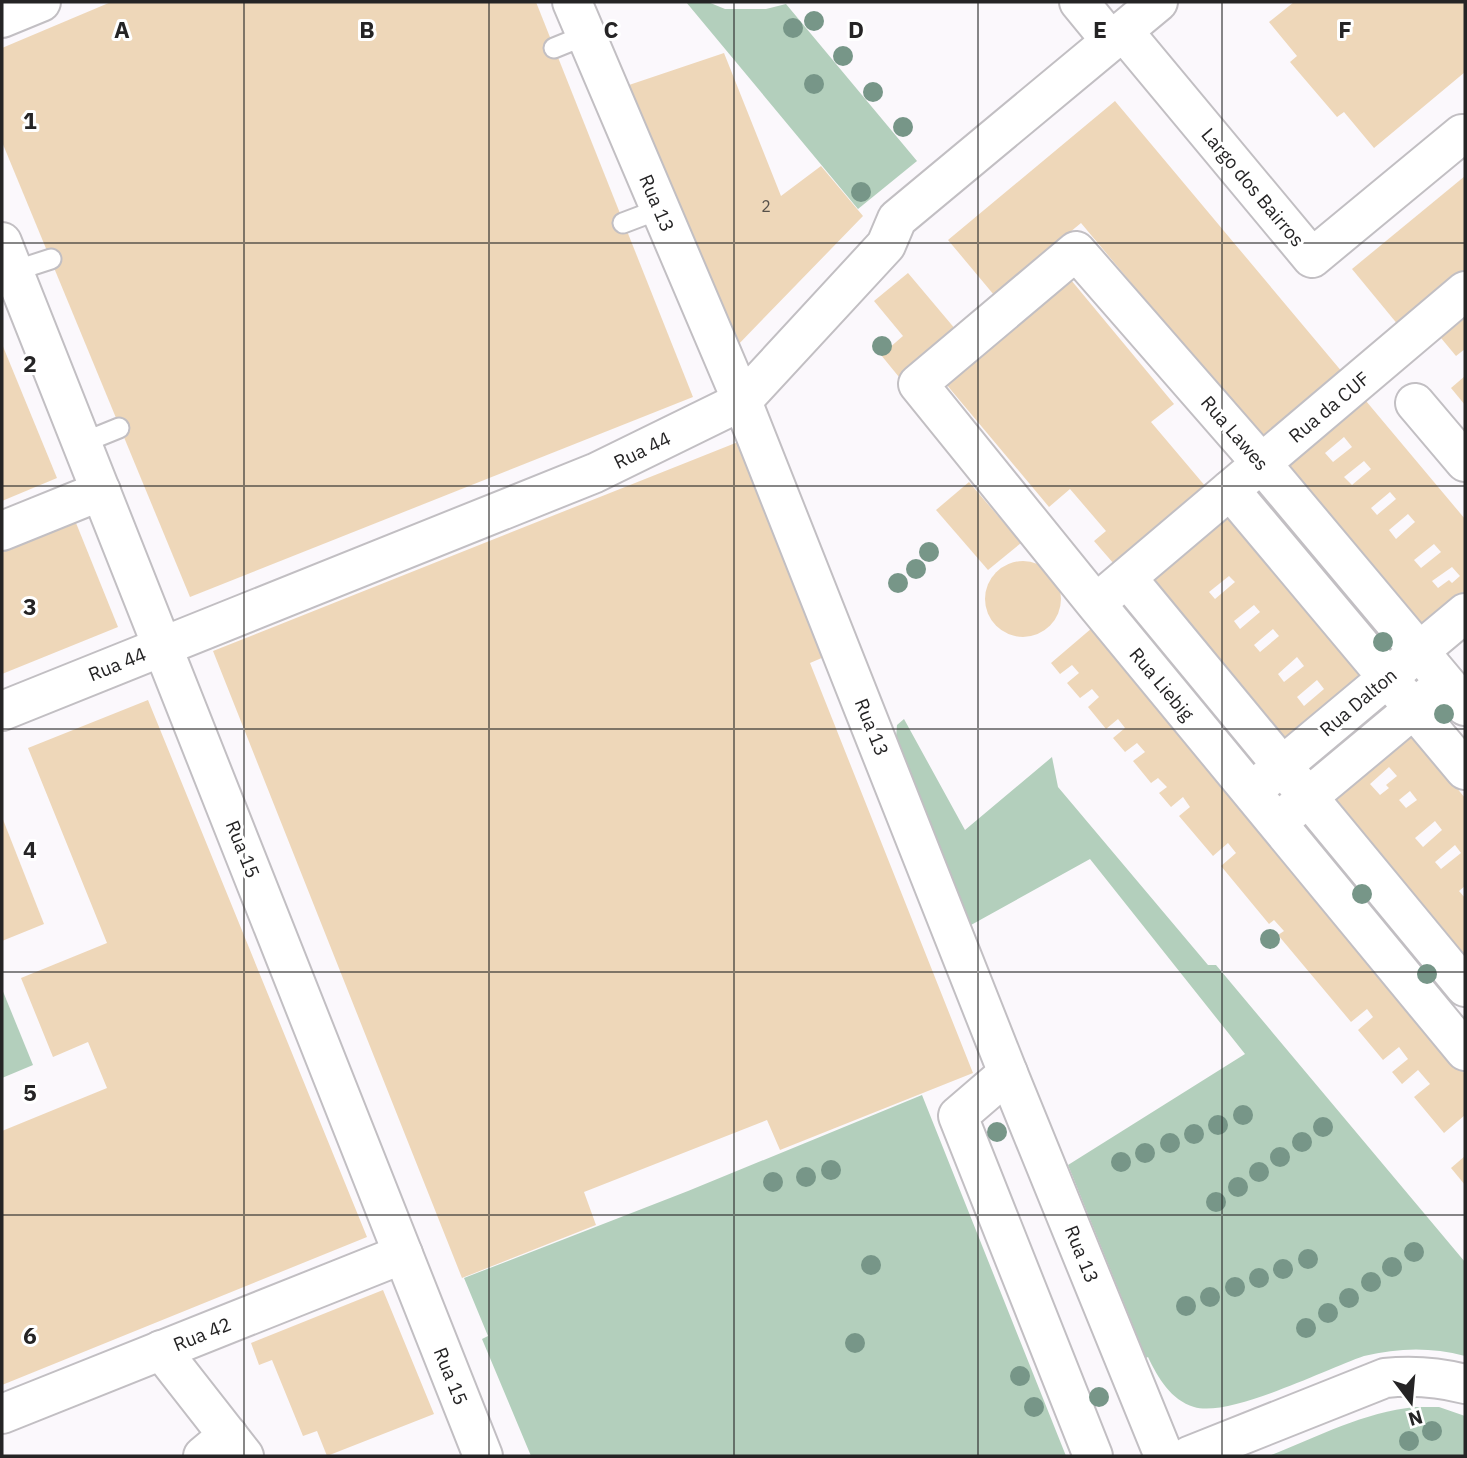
<svg xmlns="http://www.w3.org/2000/svg" width="1467" height="1458" viewBox="0 0 1467 1458" font-family="'IBM Plex Sans',sans-serif">
  <style>
    .green { fill: #b3cfbc }
    .building { fill: #eed7b9; fill-rule: evenodd }
    .lines { fill: none; stroke-linecap: round; stroke-linejoin: round }
    .lane-casing { stroke: #c2bfc3; stroke-width: 23 }
    .street-casing { stroke: #c2bfc3; stroke-width: 42 }
    .lane { stroke: #fff; stroke-width: 19 }
    .street { stroke: #fff; stroke-width: 38 }
    .tree { fill: #779688 }
    .grid { fill: none; stroke: #252425; stroke-width: 2; stroke-opacity: 0.55 }
    .labels { text-anchor: middle; dominant-baseline: central; stroke-width: 6; stroke-linejoin: round; paint-order: stroke }
    .number-label { font-size: 16px; fill: #57514a }
    .street-label { font-size: 19px; fill: #252425; stroke: #fff }
    .grid-label { font-size: 23px; text-anchor: middle; font-weight: bold; fill: #252425; stroke: #fff; stroke-width: 6; stroke-linejoin: round; paint-order: stroke }
  </style>
  <rect width="100%" height="100%" fill="#fbf8fc"/>
  <g class="green">
    <path d="M686,2h22l17,7h41l20,-5 131,157 -59,48z"/>
    <path d="M904,719l61,111 87,-73 6,30 150,178h8l249,297v94c-35,-9 -66,-8 -101,0 -38,13 -135,62 -170,51 -23,-7 -36,-29 -46,-50l-2,1 -78,-193 177,-111 -155,-195 -119,66 -75,-187 1,-13z"/>
    <path d="M2,989l31,76 -31,13z"/>
    <path d="M922,1095l144,361h-535l-49,-117 6,-3 -24,-58 224,-87z"/>
    <path d="M1415,1407h24l26,9v40h-196c48,-19 95,-44 146,-49z"/>
  </g>
  <g class="building">
    <path d="M111,2h425l157,395 -503,200 -188,-455v-94z"/>
    <path d="M1294,2h171v70l-91,76 -30,-36 -7,5 -47,-55 7,-6 -28,-34z"/>
    <path d="M724,53l57,143 40,-30 42,50 -130,134 -104,-265z"/>
    <path d="M1115,101l228,272 -80,67 -182,-217 -87,72 -46,-55z"/>
    <path d="M1465,176v95l-66,55 -47,-57z"/>
    <path d="M908,273l48,57 -57,47 -18,-22 22,-19 -29,-35z"/>
    <path d="M1071,280l103,124 -23,18 55,65 -92,77 -20,-23 12,-10 -36,-42 -21,18 -103,-123z"/>
    <path d="M1465,318v31l-9,7 -15,-18z"/>
    <path d="M2,344l55,134 -55,23z"/>
    <path d="M1465,376v29l-14,-17z"/>
    <path d="M1366,401l99,118v73l-44,36 -135,-161zM1344,437l8,10 -19,15 -8,-9zM1364,461l7,8 -19,16 -8,-8zM1390,492l6,7 -19,16 -6,-7zM1408,514l7,8 -19,17 -7,-9zM1434,544l7,8 -20,16 -7,-8zM1452,567l8,9 -8,7 -3,-3 -11,8 -6,-7z"/>
    <path d="M738,442l86,215 -14,6 163,410 -193,77 -13,-30 -183,72 12,33 -134,53 -249,-627z"/>
    <path d="M969,482l52,61 -33,27 -52,-60z"/>
    <path d="M1229,515l135,161 -81,67 -135,-161zM1229,576l6,6 -20,17 -6,-7zM1254,605l6,7 -20,17 -6,-8zM1273,629l6,7 -19,16 -6,-7zM1297,657l7,9 -20,16 -6,-8zM1317,680l7,9 -20,17 -7,-9z"/>
    <path d="M74,518l44,109 -116,47v-127z"/>
    <circle cx="1023" cy="599" r="38"/>
    <path d="M1092,628l373,446v41l-21,18 -30,-36 16,-13 -12,-14 -16,14 -10,-12 16,-13 -9,-12 -16,13 -25,-30 15,-13 -6,-8 -16,13 -73,-87 6,-4 -10,-11 -5,4 -48,-58 15,-13 -8,-10 -15,13 -34,-40 11,-9 -7,-10 -12,10 -12,-14 8,-6 -9,-9 -7,5 -18,-22 12,-9 -8,-9 -12,9 -12,-14 12,-10 -7,-9 -12,10 -18,-22 11,-10 -7,-8 -12,9 -13,-15 12,-10 -7,-8 -12,9 -9,-11z"/>
    <path d="M148,700l219,537 -365,148v-254l105,-43 -19,-46 -35,15 -32,-79 86,-35 -79,-195z"/>
    <path d="M1411,732l54,66v88l-6,5 6,7v63l-135,-162zM1389,767l8,9 -11,9 3,3 -9,7 -10,-11zM1410,791l7,9 -11,8 -7,-8zM1435,821l7,9 -19,17 -8,-9zM1455,845l6,8 -20,16 -6,-7z"/>
    <path d="M2,817l42,107 -42,17z"/>
    <path d="M1465,1156v29l-14,-17z"/>
    <path d="M383,1290l51,124 -107,42 -10,-25 -14,5 -31,-76 -13,5 -8,-22z"/>
  </g>
  <g class="lines">
    <defs>
      <g id="lane">
        <path d="M554,48l32,-13"/>
        <path d="M623,223l37,-14"/>
        <path d="M14,271l37,-12"/>
        <path d="M82,443l37,-15"/>
      </g>
      <g id="street">
        <path d="M572,2l170,399 266,672 156,383"/>
        <path d="M1079,2l32,39"/>
        <path d="M2,18l39,-16"/>
        <path d="M1123,31l189,227 150,-124"/>
        <path d="M2,242l481,1214"/>
        <path d="M1415,403l50,59"/>
        <path d="M1230,490l235,280"/>
        <path d="M2,531l99,-40"/>
        <path d="M1127,578l338,409"/>
        <path d="M1106,595l359,-304"/>
        <path d="M1465,706l-203,-242 -186,-213 -158,133 178,220 369,447"/>
        <path d="M2,711l593,-238 147,-72 144,-156 11,-26 261,-217"/>
        <path d="M1263,782l202,-169"/>
        <path d="M1289,813l145,-121"/>
        <path d="M1008,1073l-50,43 135,340"/>
        <path d="M161,1350l83,106"/>
        <path d="M2,1414l401,-160"/>
        <path d="M203,1456l25,-21"/>
        <path d="M1189,1456l196,-78c28,-3 53,-1 80,6"/>
      </g>
    </defs>
    <use href="#lane" class="lane-casing"/>
    <use href="#street" class="street-casing"/>
    <use href="#lane" class="lane"/>
    <use href="#street" class="street"/>
  </g>
  <g class="tree">
    <circle cx="814" cy="21" r="10"/>
    <circle cx="793" cy="28" r="10"/>
    <circle cx="843" cy="56" r="10"/>
    <circle cx="814" cy="84" r="10"/>
    <circle cx="873" cy="92" r="10"/>
    <circle cx="903" cy="127" r="10"/>
    <circle cx="861" cy="192" r="10"/>
    <circle cx="882" cy="346" r="10"/>
    <circle cx="929" cy="552" r="10"/>
    <circle cx="916" cy="569" r="10"/>
    <circle cx="898" cy="583" r="10"/>
    <circle cx="1383" cy="642" r="10"/>
    <circle cx="1444" cy="714" r="10"/>
    <circle cx="1362" cy="894" r="10"/>
    <circle cx="1270" cy="939" r="10"/>
    <circle cx="1427" cy="974" r="10"/>
    <circle cx="1243" cy="1115" r="10"/>
    <circle cx="1218" cy="1125" r="10"/>
    <circle cx="1323" cy="1127" r="10"/>
    <circle cx="997" cy="1132" r="10"/>
    <circle cx="1194" cy="1134" r="10"/>
    <circle cx="1302" cy="1142" r="10"/>
    <circle cx="1170" cy="1143" r="10"/>
    <circle cx="1145" cy="1153" r="10"/>
    <circle cx="1280" cy="1157" r="10"/>
    <circle cx="1121" cy="1162" r="10"/>
    <circle cx="831" cy="1170" r="10"/>
    <circle cx="1259" cy="1172" r="10"/>
    <circle cx="806" cy="1177" r="10"/>
    <circle cx="773" cy="1182" r="10"/>
    <circle cx="1238" cy="1187" r="10"/>
    <circle cx="1216" cy="1202" r="10"/>
    <circle cx="1414" cy="1252" r="10"/>
    <circle cx="1308" cy="1259" r="10"/>
    <circle cx="871" cy="1265" r="10"/>
    <circle cx="1392" cy="1267" r="10"/>
    <circle cx="1283" cy="1269" r="10"/>
    <circle cx="1259" cy="1278" r="10"/>
    <circle cx="1371" cy="1282" r="10"/>
    <circle cx="1235" cy="1287" r="10"/>
    <circle cx="1210" cy="1297" r="10"/>
    <circle cx="1349" cy="1298" r="10"/>
    <circle cx="1186" cy="1306" r="10"/>
    <circle cx="1328" cy="1313" r="10"/>
    <circle cx="1306" cy="1328" r="10"/>
    <circle cx="855" cy="1343" r="10"/>
    <circle cx="1020" cy="1376" r="10"/>
    <circle cx="1099" cy="1397" r="10"/>
    <circle cx="1034" cy="1407" r="10"/>
    <circle cx="1432" cy="1431" r="10"/>
    <circle cx="1409" cy="1441" r="10"/>
  </g>
  <path class="grid" d="M244,2v1454M489,2v1454M734,2v1454M978,2v1454M1222,2v1454M2,243h1463M2,486h1463M2,729h1463M2,972h1463M2,1215h1463"/>
  <g class="labels">
    <g class="number-label">
      <text x="766" y="206">2</text>
    </g>
    <g class="street-label">
      <text transform="translate(1253 187) rotate(50)">Largo dos Bairros</text>
      <text transform="translate(657 203) rotate(67)">Rua 13</text>
      <text transform="translate(1329 407) rotate(-40)">Rua da CUF</text>
      <text transform="translate(1235 433) rotate(49)">Rua Lawes</text>
      <text transform="translate(642 450) rotate(-26)">Rua 44</text>
      <text transform="translate(117 664) rotate(-22)">Rua 44</text>
      <text transform="translate(1162 684) rotate(50)">Rua Liebig</text>
      <text transform="translate(1358 702) rotate(-40)">Rua Dalton</text>
      <text transform="translate(872 727) rotate(68)">Rua 13</text>
      <text transform="translate(243 849) rotate(68)">Rua 15</text>
      <text transform="translate(1082 1254) rotate(68)">Rua 13</text>
      <text transform="translate(202 1334) rotate(-22)">Rua 42</text>
      <text transform="translate(451 1376) rotate(68)">Rua 15</text>
    </g>
  </g>
  <g class="grid-label">
    <text x="122" y="38">A</text>
    <text x="367" y="38">B</text>
    <text x="611" y="38">C</text>
    <text x="856" y="38">D</text>
    <text x="1100" y="38">E</text>
    <text x="1345" y="38">F</text>
    <text x="30" y="129">1</text>
    <text x="30" y="372">2</text>
    <text x="30" y="615">3</text>
    <text x="30" y="858">4</text>
    <text x="30" y="1101">5</text>
    <text x="30" y="1344">6</text>
  </g>
  <rect width="1467" height="1458" fill="none" stroke="#252425" stroke-width="7"/>
  <g transform="translate(1411 1402) rotate(164)" stroke="#ffffff" stroke-width="5" paint-order="stroke">
  <path d="M0-5L12 26L0 18L-12 26Z" fill="#252425"/>
  <text y="-10" font-size="19" font-weight="bold" text-anchor="middle" fill="#252425">N</text>
  </g>
</svg>
